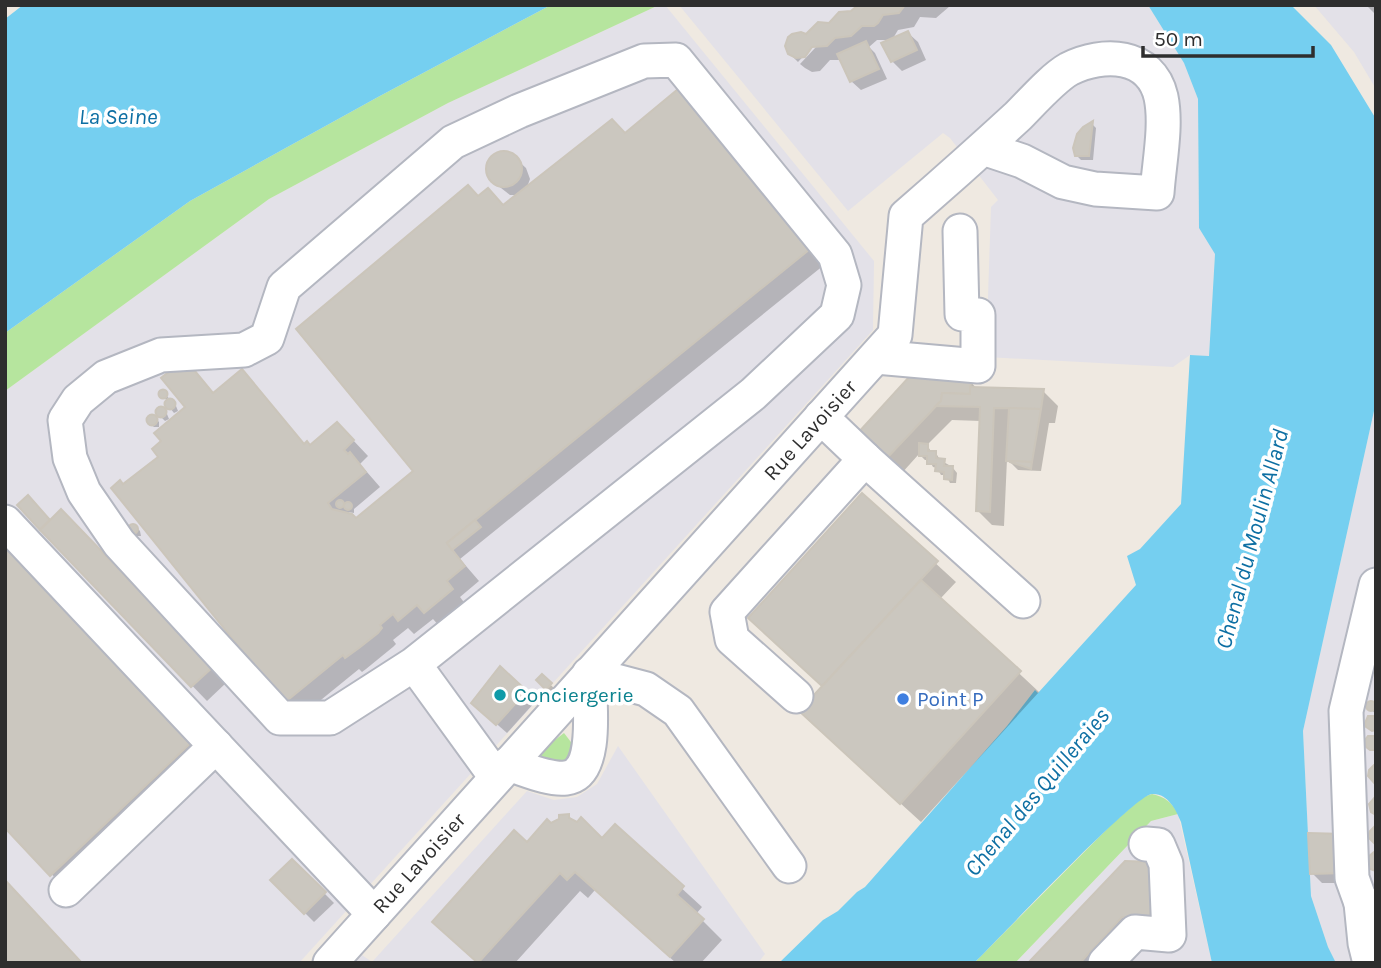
<svg xmlns="http://www.w3.org/2000/svg" width="1381" height="968" viewBox="0 0 1381 968" font-family="Karla,sans-serif">
  <style>
    .industrial { fill: #e3e1e8 }
    .green { fill: #b6e59e }
    .water { fill: #75cff0 }
    .shadow { fill: #0003 }
    .building { fill: #cbc7bf; stroke: #cbc5ba; stroke-width: 2 }
    .lines { fill: none; stroke-linecap: round; stroke-linejoin: round }
    .minor-casing { stroke: #b4b7c1; stroke-width: 37 }
    .minor { stroke: #fff; stroke-width: 33 }
    .culture-dot { fill: #0f9aa8; stroke: #fff; stroke-width: 2.5 }
    .shop-dot { fill: #3f7fe0; stroke: #fff; stroke-width: 2.5 }
    .labels { text-anchor: middle; dominant-baseline: central; stroke-width: 7; stroke-linejoin: round; paint-order: stroke }
    .street-label { font-size: 21px; fill: #2e2e2e; stroke: #fff }
    .culture-label { font-size: 21px; fill: #0d838f; stroke: #fff; text-anchor: start }
    .shop-label { font-size: 21px; fill: #366cbe; stroke: #fff; text-anchor: start }
    .water-label { font-size: 23px; font-style: italic; fill: #0d6fa3; stroke: #fff }
  </style>
  <rect width="100%" height="100%" fill="#efe9e1"/>
  <g class="industrial">
    <path d="M659,5h6l209,256 -1,69 -574,633h-294v-572l264,-192 179,-96z"/>
    <path d="M679,5h469l36,58 14,36 1,129 16,25 -6,103 -19,-1 -17,12 -187,-10 5,-150 7,-7 -48,-62 -7,-5 -95,78z"/>
    <path d="M1314,5h62v84l-22,-37z"/>
    <path d="M1376,402v561h-40l-8,-16 -17,-51 -8,-165z"/>
    <path d="M618,746l147,208 -7,9h-403l7,-8 10,7 155,-171 27,9 23,-3 20,-13z"/>
    <path d="M1178,814l34,149h-197l136,-142z"/>
  </g>
  <g class="green">
    <path d="M551,5h108l-211,98 -179,96 -264,192v-58l185,-132 188,-104z"/>
    <path d="M564,733l10,13 -9,18 -32,-7z"/>
    <path d="M1152,794c13,3 20,8 26,20l-27,7 -136,142h-41l140,-141 29,-25z"/>
  </g>
  <g class="water">
    <path d="M23,5h528l-173,92 -188,104 -185,132v-314z"/>
    <path d="M1148,5h143l40,40 45,74v283l-73,329 8,165 17,51 8,16h-124l-31,-141c-5,-12 -13,-29 -29,-28 -18,1 -154,146 -178,169h-195l44,-43 15,-9 19,-19 8,-5 142,-161 28,-36 3,3 98,-108 -9,-29 13,-7 41,-45 9,-149 19,1 6,-102 -16,-26 -1,-129 -14,-36z"/>
  </g>
  <g class="shadow">
    <path d="M880,5h82l-12,1 -14,12 -16,-1 -6,10 -16,3 -6,10 16,-7 10,9 8,18 -24,11 -10,-10 -1,-21h-14l-8,7 6,6 12,26 -26,11 -10,-9 -9,-21h-12l-10,11 -8,1 -7,-4 -5,-4 16,-17h-4l-14,15 -9,-9 18,-17z"/>
    <path d="M1367,5h9v10l-8,-8z"/>
    <path d="M1092,124l4,4 -3,32h-12l-5,-5z"/>
    <path d="M626,135l203,126 -369,298 19,22 -19,16 6,8 -26,22 -7,-8 -19,15 -6,-6 -15,12 3,4 -3,3 -27,22 -4,3 -3,-3 -59,48 -15,-15 -161,-216 36,-29 4,-16 23,-33 -2,-47 29,33 28,-22 63,73 6,2 41,-8 16,17 -8,8 20,23 -26,22v4l-6,-1 8,8 60,-49 62,-273 26,9 15,-12h-9l-9,-7 -11,-10 -2,-13 8,-10 10,-2 9,5 11,10 4,11 -4,11z"/>
    <path d="M970,381l7,8 66,2 15,15 -3,17h-6l-8,48 -23,-1 -11,-11 -3,67 -12,-1 -15,-15 4,-89 -29,-1 -25,25 5,8h4l4,7 9,5 -1,3h5l4,5 -1,10h-6l-4,-8h-5l-4,-7 -4,-1 -4,-7h-4l-6,-6 -18,20 -27,-25z"/>
    <path d="M163,392l13,14 2,5 -4,2 -4,-5 -1,-6 -9,-8z"/>
    <path d="M162,409l5,5 2,5 -4,2 -5,-5 -2,-5z"/>
    <path d="M150,418h5l4,4v5h-5l-5,-4z"/>
    <path d="M862,496l94,86 -16,17 99,93 -118,130 -100,-91 3,-44 -54,-50z"/>
    <path d="M61,511l165,172 -19,18 -165,-171z"/>
    <path d="M131,527h5l4,4 1,5h-6l-4,-5z"/>
    <path d="M5,542l203,213 -142,134 -61,-63z"/>
    <path d="M542,677l13,12 -3,4 -13,-13z"/>
    <path d="M526,692l9,10 -28,31 -24,-21z"/>
    <path d="M1374,704l2,2v8l-6,-5 -1,-4z"/>
    <path d="M568,816l35,24 12,-13 87,80 -6,7 26,26 -21,23h-25l-81,-73 -7,8 -8,-7 -65,72h-38l-43,-41 117,-96z"/>
    <path d="M1310,835l44,48h-32l-10,-10z"/>
    <path d="M292,861l42,42 -20,19 -42,-42z"/>
    <path d="M1153,864l16,73 -27,-2 -25,28h-87z"/>
  </g>
  <g class="building">
    <path d="M858,5h47l-6,8 -16,2 -5,8 -4,3h-12l-11,10 -16,2 -8,8 -15,1 -7,10 -9,1 -8,-4 -3,-8 3,-9 4,-3 9,-2 5,2 12,-12 11,1 10,-11 12,-1z"/>
    <path d="M908,31l9,19 -26,12 -10,-19z"/>
    <path d="M866,41l13,28 -29,13 -13,-28z"/>
    <path d="M683,85l132,160 -368,298 18,23 -18,15 6,8 -29,24 -7,-8 -19,16 -5,-7 -13,11 2,3 -4,5 -19,15 -14,10 -2,-3 -59,48 -173,-215 9,-8 3,4 35,-27 -6,-8 9,-8 -7,-8 31,-26 -24,-29 24,-19 28,34 29,-24 62,75 3,-3 3,4 27,-23 17,18 -10,10 4,4 2,-2 16,20 -38,31 4,6 20,5 4,4 57,-47 -117,-142 172,-144 10,11 10,-8 15,17 109,-86 13,14z"/>
    <path d="M1093,121l-4,35h-14l-2,-8 4,-14 6,-7z"/>
    <circle cx="504" cy="169" r="18"/>
    <path d="M909,377l62,2 -1,15 -28,-1 -1,8 -56,59 -28,-26z"/>
    <path d="M970,387l74,2 -3,20 -47,-1 -4,104 -14,-1 4,-104 -44,-1 5,-5 1,-8 28,1z"/>
    <circle cx="163" cy="394" r="4.5"/>
    <circle cx="170" cy="404" r="5.5"/>
    <circle cx="161" cy="412" r="5.5"/>
    <path d="M1009,408l32,1 -9,53 -26,-1z"/>
    <circle cx="152" cy="420" r="5.5"/>
    <path d="M919,443l9,1v7h8v7l9,1 -1,7h9l-1,14 -8,-1v-7l-9,-1 1,-7h-9v-8h-8z"/>
    <path d="M1010,461l22,1 -1,7 -21,-7z"/>
    <path d="M862,493l76,68 -116,125 -74,-68z"/>
    <path d="M28,495l22,25 -10,10 -23,-25z"/>
    <circle cx="340" cy="504" r="4"/>
    <circle cx="348" cy="506" r="4"/>
    <path d="M61,509l152,158 -22,20 -151,-157z"/>
    <path d="M475,520l6,7 -29,23 -5,-7z"/>
    <circle cx="133" cy="529" r="5"/>
    <path d="M5,540l190,199 -145,137 -45,-48z"/>
    <path d="M921,580l100,91 -121,133 -101,-93z"/>
    <path d="M500,666l27,25 -31,34 -25,-22z"/>
    <path d="M542,674l10,9 -6,7 -10,-10z"/>
    <circle cx="1371" cy="706" r="5"/>
    <path d="M1368,716h8v14l-4,1 -6,-4 -1,-4z"/>
    <path d="M1368,736h8v14h-6l-4,-3 -1,-7z"/>
    <path d="M1374,765h2v20l-8,-9 1,-6z"/>
    <path d="M1376,796v19l-5,-3 -2,-8z"/>
    <path d="M569,814v4l8,4 4,-5 21,21 13,-14 69,62 -7,9 27,24 -34,38 -95,-85 -8,8 -7,-7 -82,90 -46,-41 82,-92 13,12 20,-23 4,4 8,-4v-4z"/>
    <path d="M1375,826h1v19l-8,-8 2,-6z"/>
    <path d="M1308,833l36,1 1,39 -35,1z"/>
    <path d="M1374,852h2v19l-6,-2 -2,-6v-6z"/>
    <path d="M292,859l34,33 -22,22 -34,-34z"/>
    <path d="M1125,861l29,1 -4,56 -28,-1 -42,46h-52z"/>
    <path d="M5,880l77,83h-77z"/>
  </g>
  <g class="lines">
    <defs>
      <g id="minor">
        <path d="M876,357l102,9v-51l-16,-1 -2,-83"/>
        <path d="M821,417l44,42 158,142"/>
        <path d="M5,522l369,392"/>
        <path d="M1376,585l-30,126 6,167 9,25 15,4"/>
        <path d="M414,664l-84,54h-50l-161,-175 -35,-51 -14,-34 -5,-38 13,-20 28,-23 55,-22 83,-5 23,-12 17,-51 169,-145 66,-31 125,-50 32,-1 159,195 9,30 -7,30 -84,79 -339,270 82,113"/>
        <path d="M796,696l-64,-57 -5,-27 138,-153"/>
        <path d="M508,764c17,5 40,16 58,14 34,-4 23,-80 23,-104l57,15 32,22 111,155"/>
        <path d="M66,890l150,-144"/>
        <path d="M1361,903l4,40 5,20"/>
        <path d="M330,963l565,-628 11,-119c38,-33 75,-66 112,-100 14,-14 35,-38 51,-47 34,-17 82,-16 92,28 6,29 -2,66 -4,96l-62,-4 -32,-7 -41,-21 -39,-13"/>
        <path d="M1105,963l30,-31 34,3 -3,-71 -8,-19 -12,-1"/>
      </g>
    </defs>
    <use href="#minor" class="minor-casing"/>
    <use href="#minor" class="minor"/>
  </g>
  <circle class="culture-dot" cx="500" cy="695" r="7"/>
  <circle class="shop-dot" cx="903" cy="699" r="7"/>
  <g class="labels">
    <g class="street-label">
      <text transform="translate(810 430) rotate(-48)">Rue Lavoisier</text>
      <text transform="translate(419 863) rotate(-48)">Rue Lavoisier</text>
    </g>
    <g class="culture-label">
      <text x="514" y="695">Conciergerie</text>
    </g>
    <g class="shop-label">
      <text x="917" y="699">Point P</text>
    </g>
    <g class="water-label">
      <text x="118" y="116">La Seine</text>
      <text transform="translate(1252 539) rotate(-75)">Chenal du Moulin Allard</text>
      <text transform="translate(1037 792) rotate(-50)">Chenal des Quilleraies</text>
    </g>
  </g>
  <rect width="1381" height="968" fill="none" stroke="#2e2e2e" stroke-width="14"/>
  <path d="M1143 46v10h170v-10" fill="none" stroke="#2e2e2e" stroke-width="3.5"/>
  <text x="1154" y="46" font-size="21" fill="#2e2e2e" stroke="#ffffff" stroke-width="5" paint-order="stroke">50 m</text>
</svg>
